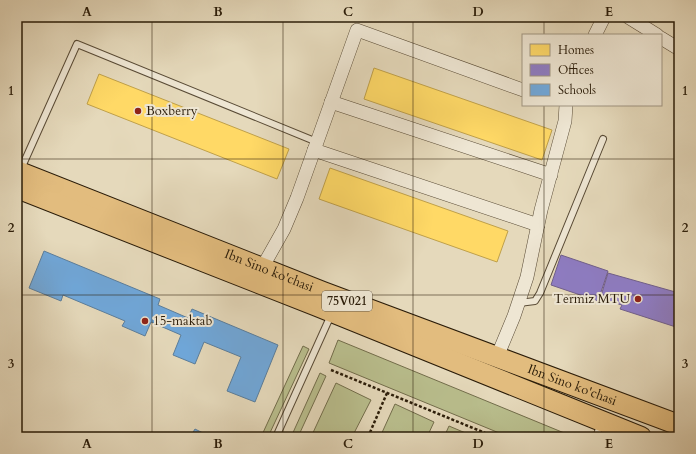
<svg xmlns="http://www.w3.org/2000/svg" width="696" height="454" viewBox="0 0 696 454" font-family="Cardo,serif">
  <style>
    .green { fill: #b9be8d; stroke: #726d4b }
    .homes { fill: #ffd966; stroke: #bfa04a }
    .offices { fill: #8e7cc3; stroke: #705f8b }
    .schools { fill: #6fa8dc; stroke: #5a7e9d }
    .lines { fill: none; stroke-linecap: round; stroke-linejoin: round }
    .lane-casing { stroke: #594b36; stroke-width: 8 }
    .street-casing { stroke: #594b36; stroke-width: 14 }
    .primary-casing { stroke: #2a1c09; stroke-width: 22 }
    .path { stroke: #2a1c09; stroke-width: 2.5; stroke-dasharray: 3 2; stroke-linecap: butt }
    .lane { stroke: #eee6d3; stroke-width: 6 }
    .street { stroke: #eee6d3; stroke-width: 13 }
    .primary { stroke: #e2bc7e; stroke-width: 20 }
    .grid { fill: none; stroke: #2a1c09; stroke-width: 1; stroke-opacity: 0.55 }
    .poi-dot { fill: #8f2418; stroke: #eee6d3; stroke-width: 1.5 }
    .labels { text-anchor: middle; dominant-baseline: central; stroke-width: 4; stroke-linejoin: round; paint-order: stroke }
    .shield { fill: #eee6d3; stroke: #655946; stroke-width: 1 }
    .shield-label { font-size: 12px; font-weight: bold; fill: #2a1c09 }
    .poi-label { font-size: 13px; fill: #2a1c09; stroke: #eee6d3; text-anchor: start }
    .street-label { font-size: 13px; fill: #2a1c09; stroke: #eee6d3 }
    .neatline { fill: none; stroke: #2a1c09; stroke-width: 1.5 }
    .grid-label { font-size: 13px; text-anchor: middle; font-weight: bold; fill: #2a1c09 }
  </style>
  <rect width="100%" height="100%" fill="#e5d9bb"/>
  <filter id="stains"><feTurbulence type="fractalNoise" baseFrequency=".005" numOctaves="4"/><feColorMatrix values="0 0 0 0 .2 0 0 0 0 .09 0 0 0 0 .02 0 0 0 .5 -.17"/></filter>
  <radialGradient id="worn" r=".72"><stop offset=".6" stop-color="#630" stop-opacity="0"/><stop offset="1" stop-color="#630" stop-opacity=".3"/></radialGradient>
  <g class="green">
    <path d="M338,340l236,97h-65l-180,-74z"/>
    <path d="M303,346l6,3 -41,88h-7z"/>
    <path d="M320,373l6,3 -28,61h-7z"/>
    <path d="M336,383l35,17 -19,37h-41z"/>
    <path d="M395,404l39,18 -7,15h-47z"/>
    <path d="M449,426l26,11h-31z"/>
  </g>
  <g class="homes">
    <path d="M374,68l178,62 -10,30 -178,-61z"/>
    <path d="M99,74l190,75 -12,30 -190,-75z"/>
    <path d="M330,168l178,63 -11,31 -178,-63z"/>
  </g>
  <g class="offices">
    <path d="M561,255l47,16 -10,30 -47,-16z"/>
    <path d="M608,273l71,20v35l-59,-19 2,-4 -22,-6z"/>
  </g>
  <g class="schools">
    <path d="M44,251l116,48 -2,6 30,13 4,-9 86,36 -23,57 -28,-11 14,-34 -37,-15 -9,22 -22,-9 8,-20 -30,-13 -6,14 -23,-10 3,-5 -62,-26 -2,6 -32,-13z"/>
    <path d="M195,429l16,8h-21z"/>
  </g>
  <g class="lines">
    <defs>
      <g id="lane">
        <path d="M21,169l56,-125 240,98"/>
        <path d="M519,303l16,-2 5,-8 63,-154"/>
        <path d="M276,437l55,-122"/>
        <path d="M596,437l5,-14"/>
      </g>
      <g id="street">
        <path d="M628,17l29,18"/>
        <path d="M595,35l9,-18"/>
        <path d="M661,38l18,11"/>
        <path d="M331,102l220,73"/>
        <path d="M314,150l224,75"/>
        <path d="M262,268l22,-39 13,-31 60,-168 166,60"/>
        <path d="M497,357l17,-41 13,-39 14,-67 24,-89 1,-16"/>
      </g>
      <g id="primary">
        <path id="s1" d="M17,171l306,121 356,133"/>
        <path d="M17,188l300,118 324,131"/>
      </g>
    </defs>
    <use href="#lane" class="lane-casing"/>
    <use href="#street" class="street-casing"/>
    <use href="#primary" class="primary-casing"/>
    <g class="path">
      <path d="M331,370l164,67"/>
      <path d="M368,437l19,-44"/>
    </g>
    <use href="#lane" class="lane"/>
    <use href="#street" class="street"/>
    <use href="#primary" class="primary"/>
  </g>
  <path class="grid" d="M152,17v420M283,17v420M413,17v420M544,17v18M544,105v332M17,159h662M17,295h662"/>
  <g class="poi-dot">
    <circle cx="138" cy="111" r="4"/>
    <circle cx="638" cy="299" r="4"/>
    <circle cx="145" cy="321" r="4"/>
  </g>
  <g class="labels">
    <rect class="shield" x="322" y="291" width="50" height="20" rx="3"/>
    <g class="shield-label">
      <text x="347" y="301">75V021</text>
    </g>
    <g class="poi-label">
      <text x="146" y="111">Boxberry</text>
      <text x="630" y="299" text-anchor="end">Termiz MTU</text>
      <text x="153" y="321">15-maktab</text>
    </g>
    <g class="street-label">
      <text stroke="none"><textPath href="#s1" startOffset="271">Ibn Sino ko'chasi</textPath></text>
      <text stroke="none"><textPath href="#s1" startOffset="595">Ibn Sino ko'chasi</textPath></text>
    </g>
  </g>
  <rect width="696" height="454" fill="none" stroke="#e5d9bb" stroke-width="44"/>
  <rect x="522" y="34" width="140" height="72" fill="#eee6d3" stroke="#a09582"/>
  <rect x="530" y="44" width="20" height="12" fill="#ffd966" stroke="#a09582"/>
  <text x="558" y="54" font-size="12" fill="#2a1c09">Homes</text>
  <rect x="530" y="64" width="20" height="12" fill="#8e7cc3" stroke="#a09582"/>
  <text x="558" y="74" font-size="12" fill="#2a1c09">Offices</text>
  <rect x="530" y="84" width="20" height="12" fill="#6fa8dc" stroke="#a09582"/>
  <text x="558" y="94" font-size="12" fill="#2a1c09">Schools</text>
  <rect x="22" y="22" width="652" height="410" class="neatline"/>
  <g class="grid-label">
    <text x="87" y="16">A</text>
    <text x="218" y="16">B</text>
    <text x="348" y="16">C</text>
    <text x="478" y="16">D</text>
    <text x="609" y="16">E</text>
    <text x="11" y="95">1</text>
    <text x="685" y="95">1</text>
    <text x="11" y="232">2</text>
    <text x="685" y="232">2</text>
    <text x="11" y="368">3</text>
    <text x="685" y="368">3</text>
    <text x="87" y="448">A</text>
    <text x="218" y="448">B</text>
    <text x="348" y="448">C</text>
    <text x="478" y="448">D</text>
    <text x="609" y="448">E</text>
  </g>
  <rect width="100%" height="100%" filter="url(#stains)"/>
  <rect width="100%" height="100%" fill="url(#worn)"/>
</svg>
